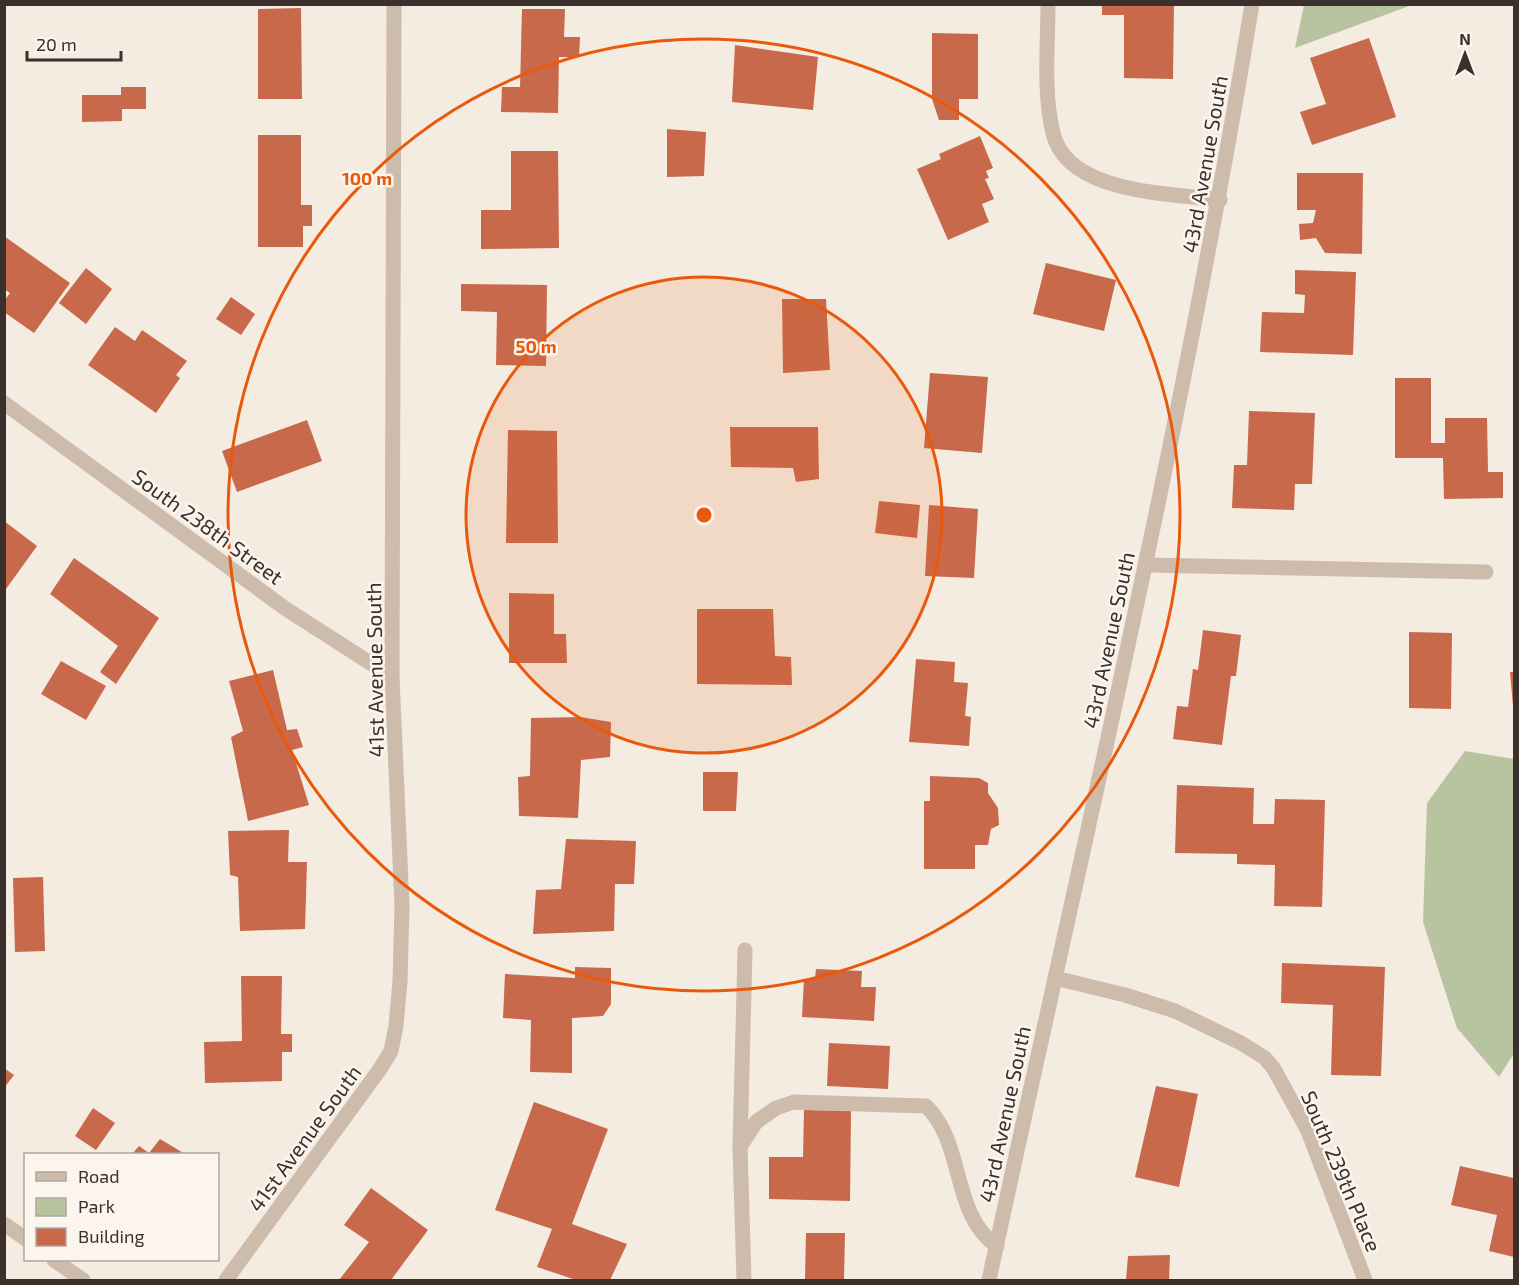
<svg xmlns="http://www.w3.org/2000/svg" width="1519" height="1285" viewBox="0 0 1519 1285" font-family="'Exo 2',sans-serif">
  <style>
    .green { fill: #b8c4a0 }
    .building { fill: #c8694b }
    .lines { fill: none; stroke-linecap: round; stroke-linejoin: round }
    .lane { stroke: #cdbbac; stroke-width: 15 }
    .street { stroke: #cdbbac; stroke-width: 15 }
    .ring { fill: none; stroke: #e8590c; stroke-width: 3 }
    .labels { text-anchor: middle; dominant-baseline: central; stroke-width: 5; stroke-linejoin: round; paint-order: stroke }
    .street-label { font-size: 21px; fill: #3b302b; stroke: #fbf5ee }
    .centre { fill: #e8590c; stroke: #fbf5ee; stroke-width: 3 }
    .ring-label { font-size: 18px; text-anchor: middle; font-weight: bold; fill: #e8590c; stroke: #fbf5ee; stroke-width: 5; stroke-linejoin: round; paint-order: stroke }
  </style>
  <rect width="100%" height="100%" fill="#f4ebe1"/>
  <g class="green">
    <path d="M1304,5v-1l108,1 -117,43z"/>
    <path d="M1465,751l49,8v294l-15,24 -42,-49 -34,-106 4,-119z"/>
  </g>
  <g class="building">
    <path d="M1102,4h72l-1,75 -49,-1v-63h-22z"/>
    <path d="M301,8l1,91h-44v-90z"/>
    <path d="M522,9h43l-1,28h16l-1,20h-20l-1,56 -57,-1 1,-25h18z"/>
    <path d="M932,33l46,1v65h-19v21h-20l-7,-21z"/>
    <path d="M1369,38l27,79 -84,28 -12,-33 26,-8 -16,-46z"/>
    <path d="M735,45l83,12 -5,53 -81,-8z"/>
    <path d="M121,87h25v22h-24v12l-40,1v-27h39z"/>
    <path d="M667,129l39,3 -2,44 -37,1z"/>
    <path d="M258,135h43v70h11v21h-9v21h-45z"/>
    <path d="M980,136l13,32 -7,3 3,7 -4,1 9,20 -12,5 7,18 -41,18 -31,-71 24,-10 -2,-5z"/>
    <path d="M511,151h47l1,97 -78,1v-39h30z"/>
    <path d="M1297,173h66l-1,81 -37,-1 -9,-15 -16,2 -1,-16 14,-1 3,-13h-19z"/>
    <path d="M4,236l66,47 -36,50 -30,-21v-11l6,-8 -6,-4z"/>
    <path d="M1046,263l70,17 -12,51 -71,-17z"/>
    <path d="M86,268l26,21 -26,35 -27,-21z"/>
    <path d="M1295,270l61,2 -3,83 -93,-3 2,-40 42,1 1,-18 -10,-1z"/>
    <path d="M461,284l86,1 -1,81 -50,-1 1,-53 -36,-1z"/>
    <path d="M231,297l24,17 -14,21 -25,-16z"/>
    <path d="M782,299h44l4,71 -47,3z"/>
    <path d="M115,327l20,14 7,-11 45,31 -11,14 4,3 -24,35 -68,-48z"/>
    <path d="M930,373l58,4 -6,76 -58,-5z"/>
    <path d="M1395,378h36v65h14v-25h42l1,54h15v26l-59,1 -1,-41h-48z"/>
    <path d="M1249,411l66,2 -3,71h-17l-1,26 -62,-2 2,-43h13z"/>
    <path d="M307,420l15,41 -85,31 -15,-41z"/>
    <path d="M730,427h88l1,52 -23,3 -3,-14 -62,-1z"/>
    <path d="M508,430l49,1 1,112h-52z"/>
    <path d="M879,501l41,4 -3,33 -42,-5z"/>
    <path d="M929,505l49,4 -4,69 -49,-2z"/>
    <path d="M4,521l33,25 -31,43 -2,-1z"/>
    <path d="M74,558l85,60 -43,66 -16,-12 18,-26 -68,-52z"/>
    <path d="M509,593l45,1v40h12l1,29h-58z"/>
    <path d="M697,609h76l2,47 16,1 1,28 -95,-1z"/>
    <path d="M1203,630l38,5 -5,41h-5l-9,69 -49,-6 4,-33 11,1 5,-38 5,1z"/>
    <path d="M1409,632l43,1 -1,76 -42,-1z"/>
    <path d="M916,659l39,3 -1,20 14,1 -3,33 6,1 -2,29 -60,-4z"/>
    <path d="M61,661l45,25 -20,34 -45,-26z"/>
    <path d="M273,670l14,60 10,-1 6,18 -11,3 17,55 -61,16 -17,-84 12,-6 -14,-50z"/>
    <path d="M1510,672h4v34h-1z"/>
    <path d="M580,717l31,5 -1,35 -29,3 -3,58 -59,-2 -1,-39 12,-1 1,-58z"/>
    <path d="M703,772h35l-2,39h-33z"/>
    <path d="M930,776l49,2 9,5v10l10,15 1,17 -8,4 -3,16h-13v24h-51v-68h6z"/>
    <path d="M1177,785l77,3 -1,36h21l1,-25 50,1 -3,107 -48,-1 1,-41 -38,-1v-10l-62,-1z"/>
    <path d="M289,830l-1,32h19l-2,67 -65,2 -2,-54 -8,-2 -2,-44z"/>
    <path d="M566,839l70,2 -2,43h-19l-1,47 -81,3 3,-44 25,-1z"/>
    <path d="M43,877l2,74 -30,1 -2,-74z"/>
    <path d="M1282,963l103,4 -4,109 -50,-1 2,-70 -52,-2z"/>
    <path d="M575,967l36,1v36l-8,12 -31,2v55l-42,-1 1,-52 -28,-2 2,-44 70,4z"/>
    <path d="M816,969l46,2 -1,16h15l-2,34 -72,-4 2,-38h11z"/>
    <path d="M241,976h41l-1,58h11v18h-10v29l-77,2 -1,-41 38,-1z"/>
    <path d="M829,1043l61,3 -2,43 -61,-3z"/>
    <path d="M4,1068l10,7 -10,13z"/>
    <path d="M1156,1086l42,8 -19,93 -44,-10z"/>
    <path d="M534,1102l74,27 -36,95 55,20 -17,36h-34l-39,-13 15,-38 -57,-19z"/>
    <path d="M93,1108l22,15 -19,27 -21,-14z"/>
    <path d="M804,1110l47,1 -1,90 -81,-2v-42h34z"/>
    <path d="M160,1139l25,15h-53l7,-8 10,7z"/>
    <path d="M1460,1166l54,12v79l-25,-6 8,-36 -46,-10z"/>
    <path d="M371,1188l57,42 -37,50h-52l30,-38 -25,-17z"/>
    <path d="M806,1233h39l-1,47h-39z"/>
    <path d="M1170,1255l-1,25h-43l2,-24z"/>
  </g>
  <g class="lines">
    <g class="lane">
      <path d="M740,1147l5,-197"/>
      <path d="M744,1280l-4,-133 16,-25 20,-14 18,-6 132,4c39,37 25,109 71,140"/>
    </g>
    <g class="street">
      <path d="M1048,4c0,42 -5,88 5,129 14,61 117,60 167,67"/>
      <path d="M4,403l282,206 106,68"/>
      <path d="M1147,565l339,7"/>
      <path d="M1055,978l70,17 50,16 66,32 24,15 9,11 34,62 57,149"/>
      <path d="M4,1224l22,15"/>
      <path d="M54,1260l29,20"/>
      <path d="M226,1280l154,-211 11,-18 5,-25 4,-45 2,-75 -10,-229 2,-673"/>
      <path d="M989,1280c91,-424 193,-847 263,-1276"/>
    </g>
  </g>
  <circle cx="704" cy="515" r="238" fill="#e8590c" fill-opacity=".12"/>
  <g class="ring">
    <circle cx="704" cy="515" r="238"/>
    <circle cx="704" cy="515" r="476"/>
  </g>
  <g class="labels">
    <g class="street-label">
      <text transform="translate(1204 164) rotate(-80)">43rd Avenue South</text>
      <text transform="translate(208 526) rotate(36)">South 238th Street</text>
      <text transform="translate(1108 640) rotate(-78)">43rd Avenue South</text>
      <text transform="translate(374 670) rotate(-91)">41st Avenue South</text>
      <text transform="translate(1004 1114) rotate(-78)">43rd Avenue South</text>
      <text transform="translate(304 1138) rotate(-54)">41st Avenue South</text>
      <text transform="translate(1342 1171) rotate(67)">South 239th Place</text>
    </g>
  </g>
  <circle cx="704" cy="515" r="9" class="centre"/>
  <g class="ring-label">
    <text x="367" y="185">100 m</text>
    <text x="536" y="353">50 m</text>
  </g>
  <rect width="1519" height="1285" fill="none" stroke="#3b302b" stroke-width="12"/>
  <rect x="24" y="1153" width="195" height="108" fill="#fbf5ee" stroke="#aea6a0" stroke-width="1.5"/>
  <rect x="36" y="1172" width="30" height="9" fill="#cdbbac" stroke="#aea6a0" stroke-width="1.5"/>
  <text x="78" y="1183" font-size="18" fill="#3b302b">Road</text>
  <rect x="36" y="1198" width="30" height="18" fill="#b8c4a0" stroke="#aea6a0" stroke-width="1.5"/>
  <text x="78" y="1213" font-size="18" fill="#3b302b">Park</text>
  <rect x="36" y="1228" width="30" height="18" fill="#c8694b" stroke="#aea6a0" stroke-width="1.5"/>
  <text x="78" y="1243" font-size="18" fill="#3b302b">Building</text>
  <g transform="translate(1465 54)" stroke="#fbf5ee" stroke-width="4.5" paint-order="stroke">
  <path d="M0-4.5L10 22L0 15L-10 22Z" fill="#3b302b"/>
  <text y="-9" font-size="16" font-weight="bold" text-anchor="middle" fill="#3b302b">N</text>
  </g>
  <path d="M27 51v9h94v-9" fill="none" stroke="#3b302b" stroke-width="3"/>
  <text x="36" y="51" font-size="18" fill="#3b302b" stroke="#fbf5ee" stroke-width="4.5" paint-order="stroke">20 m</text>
</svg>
